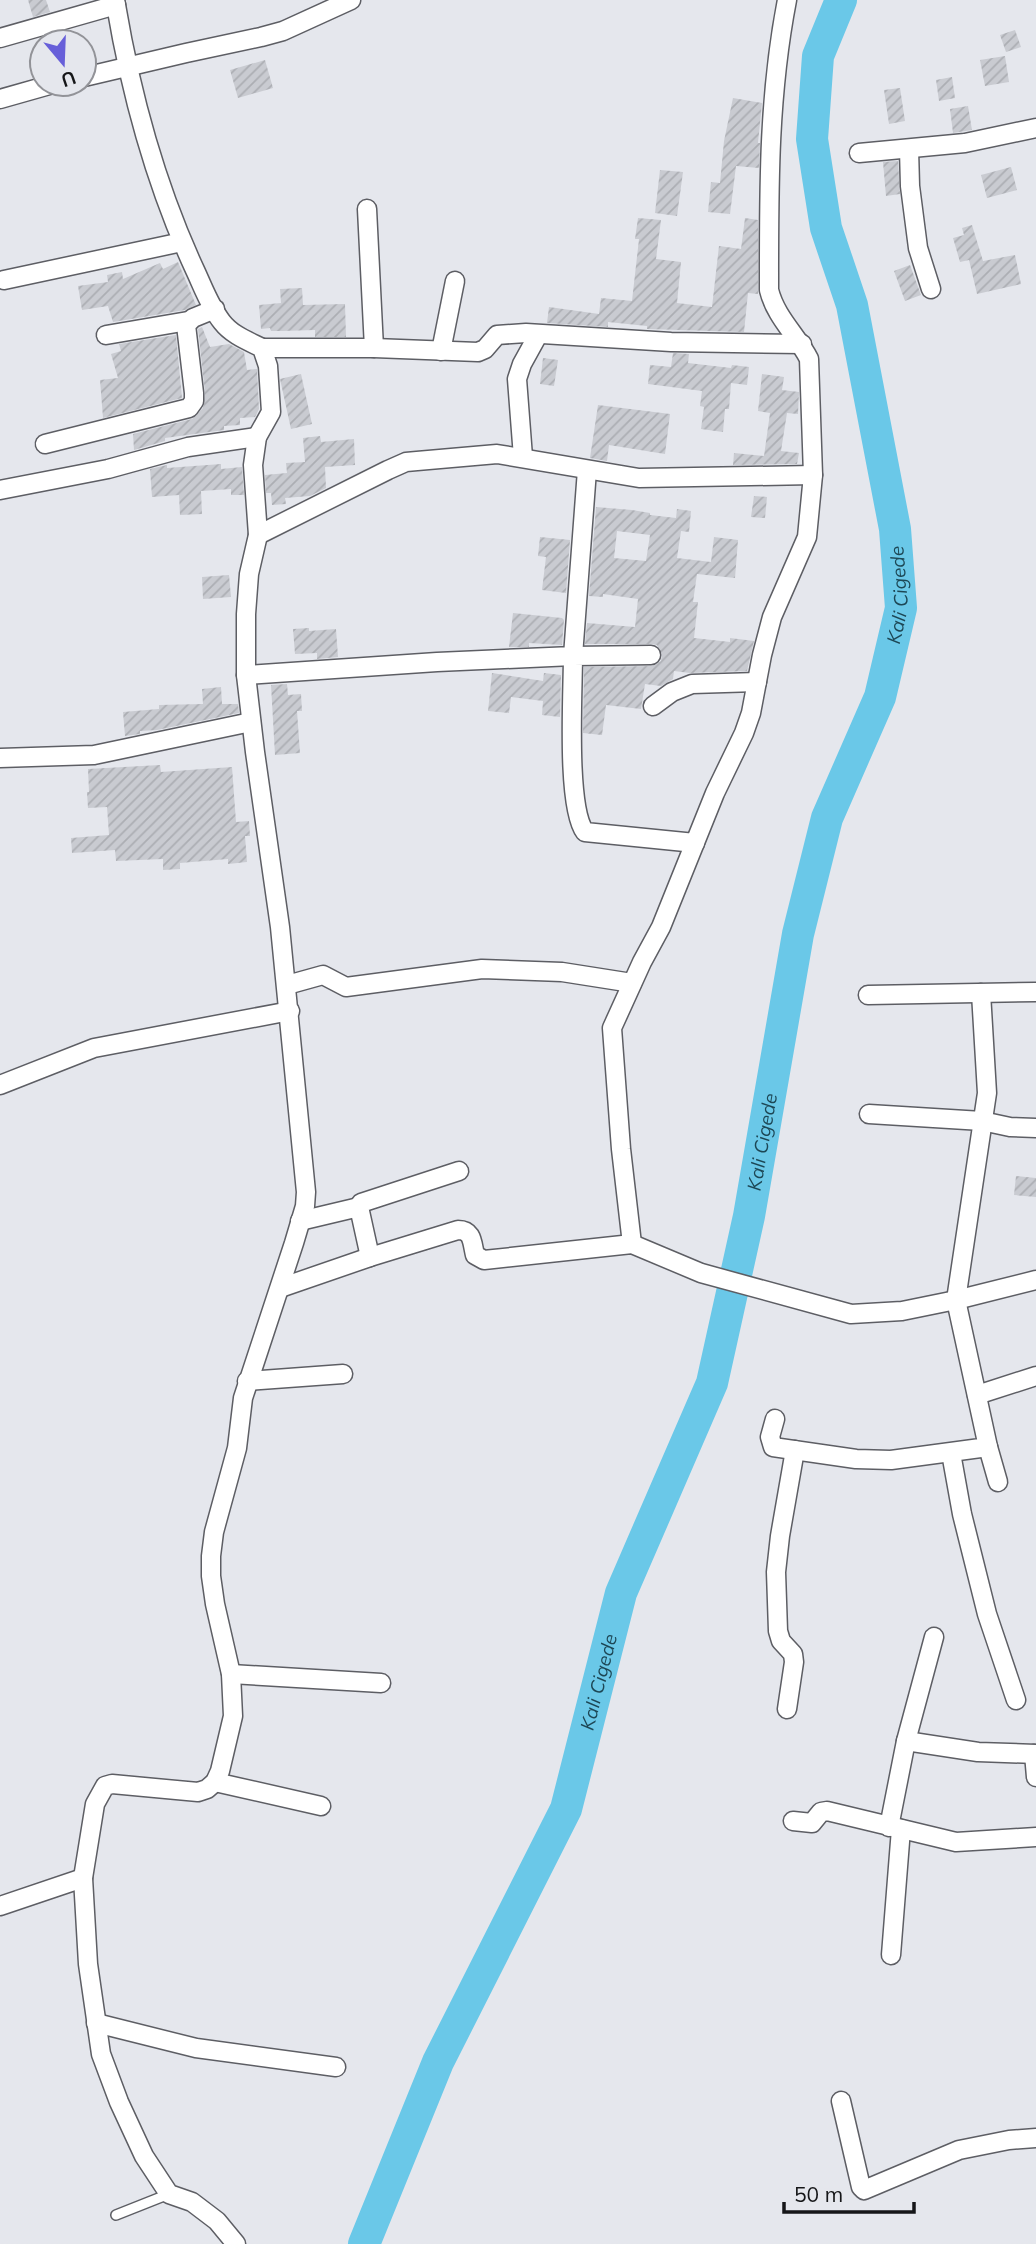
<svg xmlns="http://www.w3.org/2000/svg" width="1036" height="2244" viewBox="0 0 1036 2244" font-family="Mulish,sans-serif">
  <style>
    .lines { fill: none; stroke-linecap: round; stroke-linejoin: round }
    .river { stroke: #6ac8e8; stroke-width: 32 }
    .building { fill: url(#building-hatch); fill-rule: evenodd }
    .service-casing { stroke: #5d5e64; stroke-width: 12 }
    .minor-casing { stroke: #5d5e64; stroke-width: 21 }
    .service { stroke: #fff; stroke-width: 9 }
    .minor { stroke: #fff; stroke-width: 18 }
    .labels { text-anchor: middle; dominant-baseline: central; stroke-width: 7; stroke-linejoin: round; paint-order: stroke }
    .water-label { font-size: 19px; font-style: italic; fill: #1d4755; stroke: #e5e7ed }
  </style>
  <defs>
    <pattern id="building-hatch" width="6" height="6" patternUnits="userSpaceOnUse" patternTransform="scale(1.75)"><rect width="6" height="6" fill="#c9cbd1"/><path d="M-1 1l2-2M0 6l6-6M5 7l2-2" fill="none" stroke="#acaeb3"/></pattern>
  </defs>
  <rect width="100%" height="100%" fill="#e5e7ed"/>
  <g class="lines">
    <path class="river" id="s1" d="M364,2244l74,-182 128,-253 55,-216 91,-210 37,-167 49,-282 29,-116 53,-121 21,-89 -6,-79 -43,-224 -26,-77 -14,-89 6,-83 23,-56"/>
  </g>
  <g class="building">
    <path d="M28,0h18l4,12 -17,5z"/>
    <path d="M1015,30l6,17 -15,5 -6,-17z"/>
    <path d="M1005,56l4,26 -24,4 -5,-26z"/>
    <path d="M265,60l8,28 -35,10 -8,-28z"/>
    <path d="M952,77l3,21 -16,3 -3,-21z"/>
    <path d="M900,88l5,33 -16,3 -5,-34z"/>
    <path d="M733,98l29,5 -4,40h2l-1,25 -23,-2 -6,48 -22,-2 3,-30 9,1 4,-42z"/>
    <path d="M968,106l4,24 -19,3 -3,-24z"/>
    <path d="M898,161l2,33 -14,2 -3,-34z"/>
    <path d="M1011,167l6,23 -30,8 -6,-23z"/>
    <path d="M660,170l23,2 -6,44 -22,-3z"/>
    <path d="M638,218l23,2 -5,39 25,3 -4,41 35,4 7,-61 22,3 4,-31 13,2v74l-10,-1 -4,39 -97,-3v-3l-39,-4v5l-61,-4 2,-16 50,7 2,-16 31,3 7,-62h-4z"/>
    <path d="M972,225l11,36 32,-6 6,29 -44,10 -8,-34 -9,2 -7,-24 11,-3 -2,-7z"/>
    <path d="M178,262l18,43 -11,5 -72,12 -5,-16 -26,4 -4,-24 30,-4 -1,-7 15,-3 1,7 37,-16 3,6z"/>
    <path d="M910,265l11,30 -16,6 -11,-30z"/>
    <path d="M302,288l1,17 42,-1 1,33h-31v-7l-33,1h-11l-1,-3 -9,1 -2,-24 22,-2 -1,-14z"/>
    <path d="M202,327l8,20 19,-3 15,8 3,18 10,-1 2,40 -4,8 -15,1v7l-16,1v4l-59,8v3l-31,9 -1,-16 59,-15 11,-11 2,-16 -7,-63z"/>
    <path d="M176,335l6,63 -79,20 -3,-38 18,-2 -7,-24 10,-3 -2,-7z"/>
    <path d="M673,353l16,1 -1,9 43,5 1,-3 17,2 -2,18 -16,-2 -2,26h-4l-2,23 -22,-3 3,-22 -4,-1 2,-15 -54,-7 2,-19 21,2z"/>
    <path d="M543,358l15,2 -4,26 -14,-2z"/>
    <path d="M301,374l11,50 -21,5 -11,-50z"/>
    <path d="M762,374l22,3 -2,13 17,2 -1,22 -11,-1 -6,38 18,2 -2,11 -64,1 1,-12 30,3 6,-43 -12,-2z"/>
    <path d="M598,405l72,9 -5,40 -56,-9 -2,16 -17,-3z"/>
    <path d="M320,436l1,6 33,-3 1,26 -30,2 1,21 -16,8 -25,2 1,6 -14,1 -1,-12h-5l-1,-18 22,-2 -1,-10 19,-1 -2,-24z"/>
    <path d="M221,464v5l21,-2 2,28h-13v-6l-30,2 1,23 -22,1 -1,-20 -27,2 -2,-28 17,-4v3z"/>
    <path d="M754,496l13,1 -2,21 -14,-1z"/>
    <path d="M596,507l36,3 18,3v2l26,3 1,-9 14,2 -2,21 -8,-1 -4,27 34,4 3,-25 24,3 -3,38 -38,-4 -4,28h5l-4,36 36,4v-4l24,3 -7,30 -57,2 -16,-2 -1,8 -12,7 -16,-2 -4,25 -35,-4 -4,30 -19,-2 1,-66 68,-1 9,-5 1,-7 -5,-9 -5,-1h-67l2,-21 48,4 3,-28 -35,-5v3l-14,-1zM617,531l33,4 -4,26 -32,-3z"/>
    <path d="M540,537l30,3 -4,53 -24,-3 4,-33 -8,-1z"/>
    <path d="M229,575l2,22 -28,2 -1,-22z"/>
    <path d="M513,613l49,5 2,2 -2,25 -33,-2v4h-20z"/>
    <path d="M309,628v3l27,-2 2,28 -21,2v-6l-22,1 -2,-25z"/>
    <path d="M492,673l51,8 1,-8 17,2 -1,42 -18,-2 1,-14 -32,-4 -2,16 -21,-2z"/>
    <path d="M287,684l1,11 13,-1 1,17h-5l3,42 -25,2 -4,-70z"/>
    <path d="M221,687l1,17h16l1,9 -82,17 -17,1v3l-15,2 -2,-24 36,-3v-4l44,-1 -1,-15z"/>
    <path d="M160,765l1,7 71,-5 4,55 13,-1 1,15h-5l2,26 -19,2v-5l-48,4v6l-17,1v-11l-47,2 -1,-11 -43,3 -1,-15 38,-3 -2,-28 -19,1 -1,-16h2l-1,-23z"/>
    <path d="M1016,1176l20,2v19l-22,-2z"/>
  </g>
  <g class="lines">
    <defs>
      <path id="service" d="M116,2215l53,-21"/>
      <g id="minor">
        <path d="M116,5c15,89 41,183 79,265 8,17 15,37 27,52 10,13 26,19 40,26l6,18 3,46 -14,25 -4,28 5,70 -9,39 -3,40v61l9,77 25,175 26,265 -1,14 -11,37 -51,155 -6,50 -23,84 -3,24v20l4,28 16,70 2,42 -13,55 -5,11 -8,7 -9,3 -86,-8 -7,2 -10,18 -12,74 5,86 13,90 18,48 25,54 25,38 23,8 25,19 19,23"/>
        <path d="M0,38l116,-33 -1,-5"/>
        <path d="M84,77l102,-24 75,-16 22,-6 68,-31"/>
        <path d="M0,99l53,-15"/>
        <path d="M909,149l1,37 8,62 13,41"/>
        <path d="M859,153l106,-10 71,-15"/>
        <path d="M367,209l7,139"/>
        <path d="M4,280l178,-38"/>
        <path d="M106,335l82,-14"/>
        <path d="M262,348h112l104,4 7,-3 12,-14 29,-2 145,9 131,2"/>
        <path d="M441,351l14,-70"/>
        <path d="M45,444l144,-36 5,-7v-8l-8,-68 7,-7 22,-9"/>
        <path d="M523,457l-6,-78 5,-15 16,-29"/>
        <path d="M0,490l108,-21 80,-22 69,-10"/>
        <path d="M258,535l130,-65 18,-8 11,-1 80,-7 142,24 174,-3"/>
        <path d="M651,655l-78,1c0,35 -7,151 12,176l110,11"/>
        <path d="M246,675l191,-13 136,-6 14,-186"/>
        <path d="M653,706l19,-14 20,-8 65,-2"/>
        <path d="M0,758l94,-3 157,-33"/>
        <path d="M287,985l36,-10 23,12 136,-18 80,3 70,11"/>
        <path d="M868,995l168,-3"/>
        <path d="M0,1085l94,-37 196,-37"/>
        <path d="M869,1114l113,7 28,6 26,1"/>
        <path d="M300,1221l59,-14"/>
        <path d="M632,1244l-11,-95 -9,-121 30,-66 19,-35 54,-134 29,-60 7,-20 11,-58 10,-38 35,-80 6,-62 -4,-116c-12,-24 -33,-41 -40,-69 0,-99 -1,-192 18,-290"/>
        <path d="M370,1257l-11,-50 2,-4 98,-32"/>
        <path d="M280,1288l90,-31 88,-27c15,0 14,13 17,25l9,5 148,-16 69,29 150,41 51,-3 54,-11 80,-20"/>
        <path d="M247,1381l96,-7"/>
        <path d="M977,1395l59,-19"/>
        <path d="M775,1419l-5,18 3,10 83,12 35,1 97,-13 -32,-147 31,-207 -6,-100"/>
        <path d="M988,1447l10,35"/>
        <path d="M951,1453l11,61 25,100 29,86"/>
        <path d="M231,1674l150,9"/>
        <path d="M787,1709l7,-47 -1,-8 -12,-13 -3,-10 -2,-59 4,-36 15,-86"/>
        <path d="M906,1741l72,11 58,2"/>
        <path d="M1034,1754l2,23"/>
        <path d="M215,1782l106,24"/>
        <path d="M793,1821l19,2 9,-11 6,-1 129,31 80,-5"/>
        <path d="M889,1827l17,-86 28,-104"/>
        <path d="M0,1906l83,-28"/>
        <path d="M891,1955l10,-126"/>
        <path d="M96,2023l100,25 140,19"/>
        <path d="M841,2101l20,86 3,3 95,-40 50,-10 27,-2"/>
      </g>
    </defs>
    <use href="#service" class="service-casing"/>
    <use href="#minor" class="minor-casing"/>
    <use href="#service" class="service"/>
    <use href="#minor" class="minor"/>
  </g>
  <g class="labels">
    <g class="water-label">
      <text stroke="none"><textPath href="#s1" startOffset="1745">Kali Cigede</textPath></text>
      <text stroke="none"><textPath href="#s1" startOffset="1178">Kali Cigede</textPath></text>
      <text stroke="none"><textPath href="#s1" startOffset="611">Kali Cigede</textPath></text>
    </g>
  </g>
  <g transform="translate(63 63) rotate(161)"><circle r="33" fill="#e5e7ed" stroke="#929398" stroke-width="2"/>
  <path d="M0-5L12 26L0 18L-12 26Z" fill="#675fd9"/>
  <text y="-10" font-size="19" font-weight="bold" text-anchor="middle" fill="#151618">U</text>
  </g>
  <path d="M784 2202v10h130v-10" fill="none" stroke="#151618" stroke-width="3.5"/>
  <text x="794" y="2202" font-size="21" fill="#151618" stroke="#e5e7ed" stroke-width="5" paint-order="stroke">50 m</text>
</svg>
